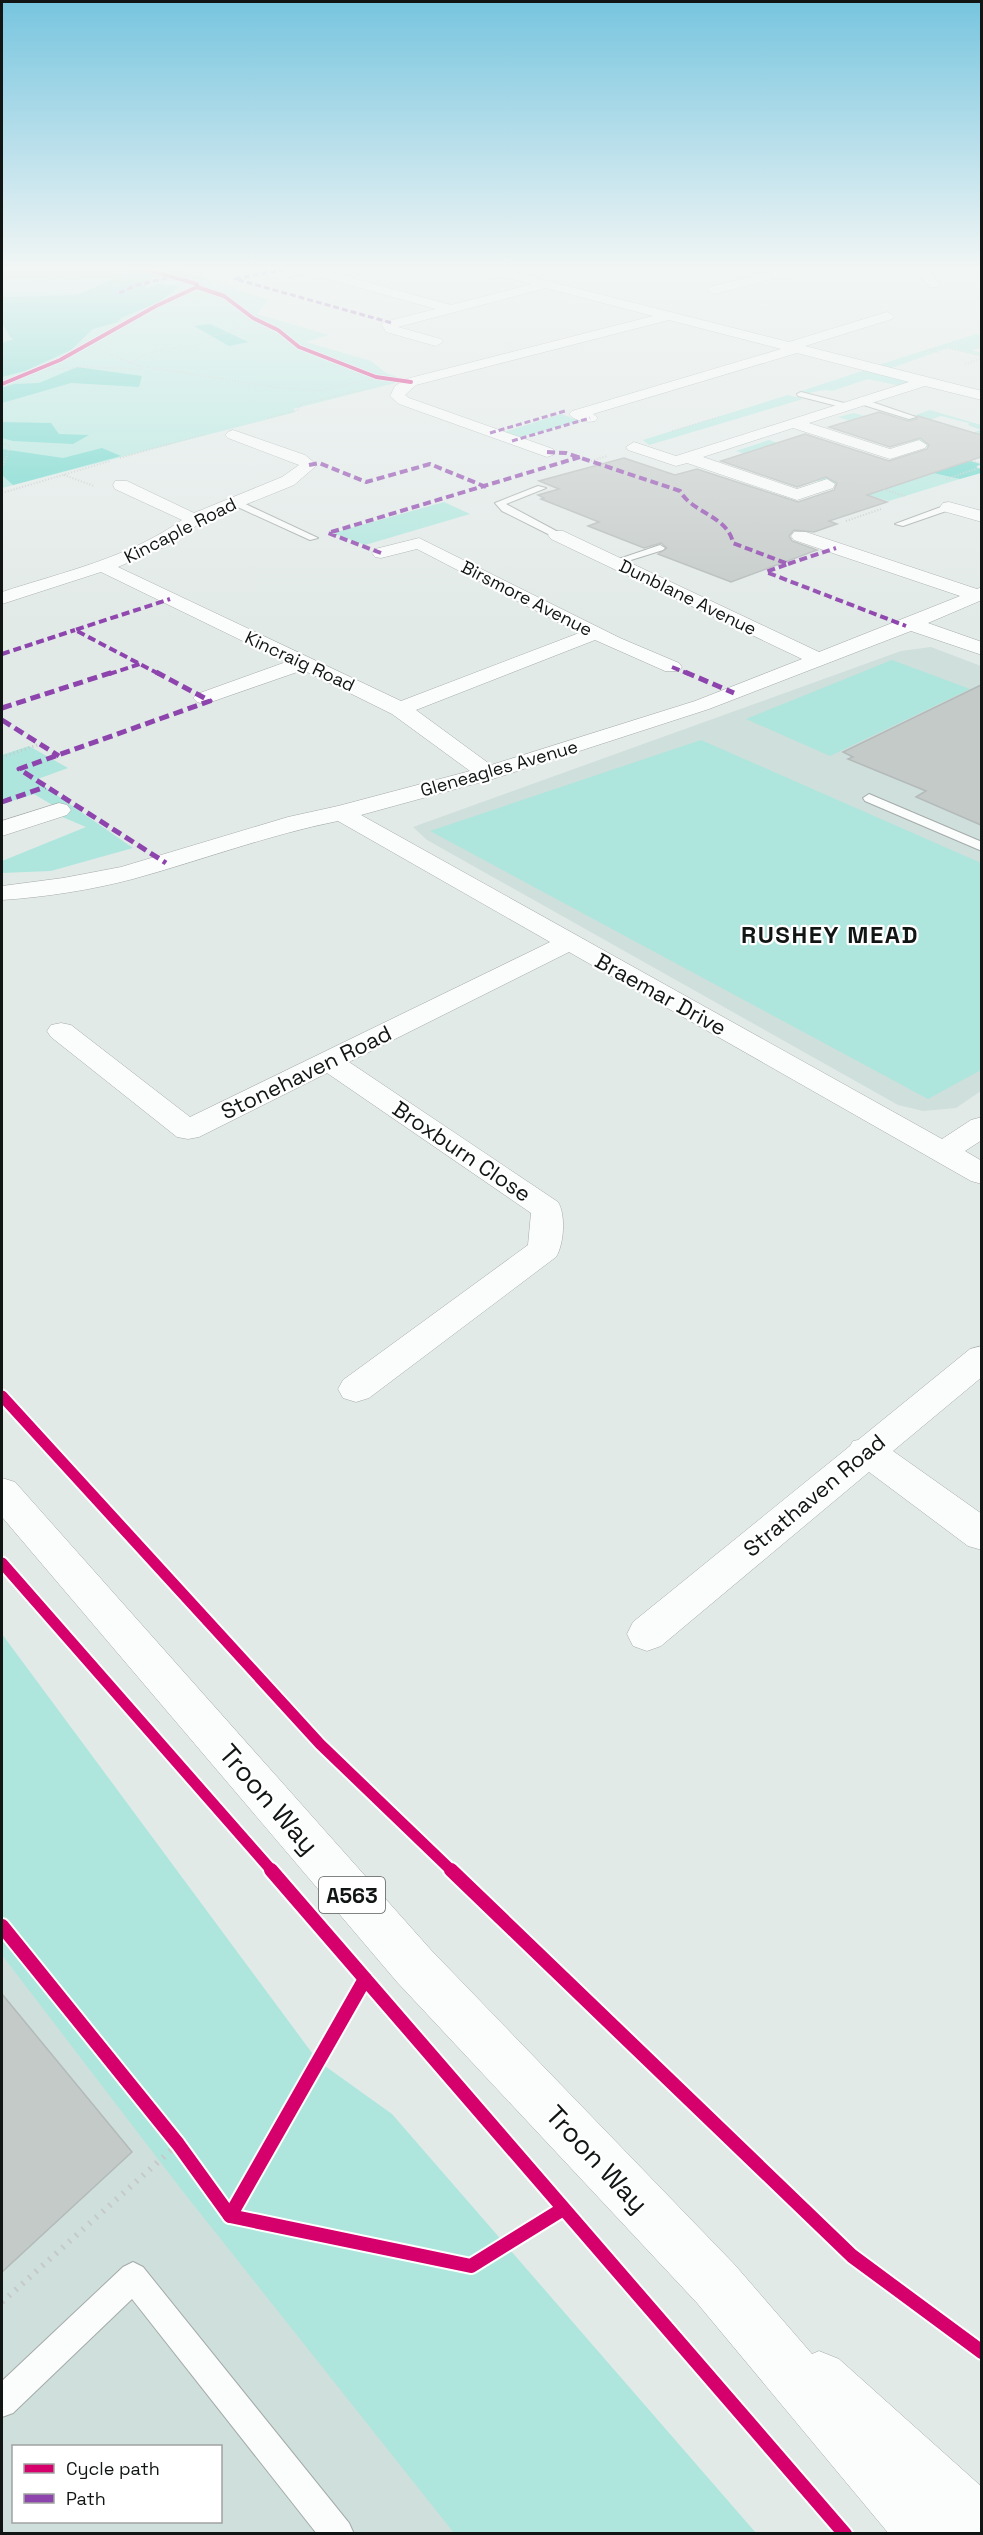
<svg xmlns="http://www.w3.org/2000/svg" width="983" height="2535" viewBox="0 0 983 2535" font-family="'Space Grotesk',sans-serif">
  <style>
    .built { fill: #cedfdc; fill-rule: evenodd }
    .green { fill: #aee6dd }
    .forest { fill: #67d5ca }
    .building { fill: #c4cac8; stroke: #b4bab9; stroke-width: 1.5 }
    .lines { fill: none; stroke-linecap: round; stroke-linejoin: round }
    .service-casing { stroke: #a4aba9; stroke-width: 2 }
    .minor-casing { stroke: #a4aba9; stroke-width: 1 }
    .trunk-casing { stroke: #a4aba9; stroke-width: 1 }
    .path-far3 { stroke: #c6c9c9; stroke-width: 1.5; stroke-dasharray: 1 2; stroke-linecap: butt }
    .path-far2 { stroke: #c6c9c9; stroke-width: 2; stroke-dasharray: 1 2; stroke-linecap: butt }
    .path-far1 { stroke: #c6c9c9; stroke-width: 3; stroke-dasharray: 1 3; stroke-linecap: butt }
    .path { stroke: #c6c9c9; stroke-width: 6; stroke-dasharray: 2 7; stroke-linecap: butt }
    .service { fill: #fbfcfc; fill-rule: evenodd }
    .minor { fill: #fbfcfc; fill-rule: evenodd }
    .trunk { fill: #fbfcfc; fill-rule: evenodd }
    .quiet-far2 { stroke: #8e44ad; stroke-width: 3; stroke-dasharray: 6 3; stroke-linecap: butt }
    .quiet-far1 { stroke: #8e44ad; stroke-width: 4; stroke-dasharray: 8 4; stroke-linecap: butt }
    .quiet { stroke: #8e44ad; stroke-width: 5; stroke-dasharray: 10 5; stroke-linecap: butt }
    .cycleway-far2-casing { stroke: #fff; stroke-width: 5 }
    .cycleway-far1-casing { stroke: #fff; stroke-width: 15 }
    .cycleway-casing { stroke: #fff; stroke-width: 18 }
    .cycleway-far2 { stroke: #d6006c; stroke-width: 4 }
    .cycleway-far1 { stroke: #d6006c; stroke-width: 11 }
    .cycleway { stroke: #d6006c; stroke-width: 14 }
    .labels { text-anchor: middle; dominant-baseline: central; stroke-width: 4.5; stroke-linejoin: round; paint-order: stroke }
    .far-street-label { font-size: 18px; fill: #111615; stroke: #fff }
    .shield { fill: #fff; stroke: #585c5b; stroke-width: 1.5 }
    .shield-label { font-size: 21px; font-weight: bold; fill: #111615 }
    .street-label { font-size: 22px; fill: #111615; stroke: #fff }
    .far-district-label { font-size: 24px; font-weight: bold; letter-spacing: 1.5px; fill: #111615; stroke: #fff }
    .near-street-label { font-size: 27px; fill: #111615; stroke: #fff }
  </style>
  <rect width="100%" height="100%" fill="#e2eae8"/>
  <g class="built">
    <path d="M931,647l50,19v425l-25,17 -33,3 -25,-6 -471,-265 -14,-13 488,-176z"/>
    <path d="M2,1897l557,636h-557zM14,2446h206v76h-206z"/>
  </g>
  <g class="green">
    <path d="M2,269h190l-9,2 86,29 -12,14 72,21 -23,7 65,19 15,12 21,7 -114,29 3,3 -294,76z"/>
    <path d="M976,334l5,1v12l-9,3 9,3v3l-33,-8 -59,21 -14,-3z"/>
    <path d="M868,369l46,12 -14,5 -32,-7 -36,12c-12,-4 -22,6 -34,1z"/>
    <path d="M788,395l15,4 -154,46 -6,-5z"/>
    <path d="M930,410l51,15v12l-41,13 -7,-1 -95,-32 16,-4 95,27 32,-10 -13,-5 1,-2 -28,-7 -32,11 -16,-4z"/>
    <path d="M561,414l20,7 -68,18 -15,-5z"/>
    <path d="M769,440l80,26 84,7 27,6 -71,22 -18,-5 -8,3 -22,-11 -38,-12 1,-3 -68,-22z"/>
    <path d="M444,502l26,12 -105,31 -32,-12z"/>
    <path d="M892,660l78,29 -140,67 -84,-37z"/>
    <path d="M701,740l280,123v207l-53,29 -498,-268z"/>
    <path d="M29,746l39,22 -33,12 98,68 -82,23 -49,2v-12l84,-34 -26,-11 8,-13 -9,6 -25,-15 -32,10v-49z"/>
    <path d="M2,1634l316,427 74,53 364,419h-302l-273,-344 -179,-234z"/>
  </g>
  <g class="forest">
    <path d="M134,269l18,6 -6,14 11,-5 23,2 -23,17 -36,15 -3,4 -25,7 -22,21 -46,21 -23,6v-34l12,-4 -3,-1 -9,-15v-26l76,-2z"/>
    <path d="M210,324l38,18 -19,4 -35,-20z"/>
    <path d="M77,367l65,9 -3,11 -68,-4 -69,20v-15l12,-4 25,-1z"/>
    <path d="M2,422l49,1 8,11 30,1 -16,9 -60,-3 -11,-3z"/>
    <path d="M102,448l19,8 -108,29 -11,-10v-26l61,9z"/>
    <path d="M929,449l52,15 -5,3 5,2v4l-21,6 -27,-6 16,-5 -39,-13z"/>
  </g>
  <g class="building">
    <path d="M879,412l29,9 9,-2 1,-3 63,19v22l-114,38 20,7 -58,19 8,3 -23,8 -20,-2 -5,6 3,5 25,9 -86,32 -73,-28 9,-6 -6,-5 -17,5 -56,-22 11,-4 -58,-23 3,-1 -6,-3 21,-6 -20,-8 85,-23 51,17 22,-6 101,33 36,-12 3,-7 -11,-6 -29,10 -76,-26 84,-27 84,27 38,-12 2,-4 -9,-7 -30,9 -61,-20z"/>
    <path d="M981,685v140l-65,-28 10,-6 -78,-32 5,-2 -10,-5z"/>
    <path d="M2,1994l130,158 -130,120z"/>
  </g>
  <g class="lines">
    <defs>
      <g id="service">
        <path d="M308,269h11l-31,8 -3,-2z"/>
        <path d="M801,392l47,12 1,2 -4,2 -47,-12 -1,-2z"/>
        <path d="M857,399h6l53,18 -7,2 -52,-16z"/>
        <path d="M538,486l8,2 -40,16 54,29v4h-6l-52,-26 -7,-8z"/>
        <path d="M231,500h6l81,38 -8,2 -79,-36z"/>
        <path d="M949,504l5,3 -2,2 -49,17 -8,-2z"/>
        <path d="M660,545l5,3 -2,2 -48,15 -5,-3z"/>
        <path d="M869,794l113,48v9l-117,-50 -2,-3z"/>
        <path d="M133,2262l10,5 206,256 5,11h-37l-185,-235 -119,114 -11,4v-36l121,-114z"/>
      </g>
      <g id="minor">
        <path d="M301,269h18l132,36 81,-21 -49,-12 -2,-3h19l289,73 98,-30 7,4 -2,3 -87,27 177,45v9l-57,-14 -116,37 81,26 29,-9 8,5 -2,3 -35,11 -97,-31 -90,29 94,32 30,-10 8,5 -2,4 -36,12 -110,-37 -11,3 -48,-16 -2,-3 8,-5 42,14 233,-74 -112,-29 -204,61 5,4 -3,3c-7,2 -21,0 -26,-7l3,-3 209,-62 -112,-29 -253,65 -11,10 4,3 144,51 2,3 -2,3 -6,2 -148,-53 -9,-8 5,-10 11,-7 247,-63 -107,-28 -148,39 43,12 2,3 -7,4 -50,-14 -4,-7 2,-3 52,-13 -133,-37z"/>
        <path d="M781,269h19l-2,3 -84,22 -6,-4 2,-3z"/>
        <path d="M914,269h12l14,15 -2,3h-8z"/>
        <path d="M233,430l72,25 12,10 -23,20 -94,38 -29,21 -53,23 283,134 178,-68 -162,-84 -36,9 -6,-1 -3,-4 3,-4 44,-11 201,100 59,25 3,4 -3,4h-14l-70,-31 -179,70 75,55 204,-64 107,-42 -251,-120 -3,-4 3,-4h12l256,121 141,-56 -166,-56 -3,-4 3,-4h12l171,57 5,-2v13l-54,23 54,19v13l-71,-24 -202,78 -213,69 -135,37 581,324 29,-19 11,-3v23l-17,11 17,10v23l-11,-3 -402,-229 -220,110 209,140c8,13 6,42 -2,55l-187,141 -13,4 -13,-4 -5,-9 5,-9 185,-135 3,-32 -204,-140 -128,64 -11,2 -11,-2 -126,-100 -4,-6 4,-6 10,-2 10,2 119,92 360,-175 -212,-121c-70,14 -136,39 -205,58 -42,11 -87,18 -131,21v-14l61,-8 58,-11 167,-50 50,-11 132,-35 -78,-57 -89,-44 -92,32 -7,2 -7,-2 -4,-4 4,-4 89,-32 -185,-90 -99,32v-12c61,-20 126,-34 180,-72l-67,-31 -2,-4 2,-4h12l67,32 88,-36 17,-12 -71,-27 -3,-3 3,-3z"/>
        <path d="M949,502l33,9v11l-39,-11 -3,-4 3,-4z"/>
        <path d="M59,803l8,2 4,5 -4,5 -65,21v-15z"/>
        <path d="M982,1346v31l-89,74 89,63v36l-14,-4 -99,-74 -208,174 -14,5 -14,-5 -6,-12 6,-12 217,-176 3,-5 5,-1 112,-91z"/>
      </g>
      <path id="trunk" d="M2,1478l13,4 416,468 304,315 77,89 7,-3 20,8 143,128v47h-93l-192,-231 -300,-321 -395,-465z"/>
    </defs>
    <use href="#service" class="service-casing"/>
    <use href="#minor" class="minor-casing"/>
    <use href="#trunk" class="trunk-casing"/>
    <g class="path-far3">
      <path d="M2,289l91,-18 27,-2"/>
      <path d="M170,299l60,1"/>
      <path d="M2,316l2,-1 -2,6"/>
      <path d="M235,329l38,-1"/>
      <path d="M90,346l49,20 136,21 42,4 56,-12"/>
      <path d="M930,350l11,3"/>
      <path d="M968,351l14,-4"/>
      <path d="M923,352l19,-5 40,9"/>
      <path d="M130,363l16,-9 20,-5 31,-3 15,-10 17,-4 24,-14"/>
      <path d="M965,364l17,-6"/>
      <path d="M42,370l42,-3 59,2"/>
      <path d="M268,418l30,-8 3,-6 70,-16"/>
      <path d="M672,431l47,-14"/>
      <path d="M946,438l11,3"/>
      <path d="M2,442l5,3"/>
      <path d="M166,445l39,-11"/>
      <path d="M945,445l37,-12"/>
    </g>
    <g class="path-far2">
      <path d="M945,445l5,-2"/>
      <path d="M946,453l36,11"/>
      <path d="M120,458l52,-15"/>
      <path d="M591,461l16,-5"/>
      <path d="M2,468l8,-21 -6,-4"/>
      <path d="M64,475l30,11"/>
      <path d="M946,479l36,-12"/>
      <path d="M855,480l50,16"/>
      <path d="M2,493l108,-32"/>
      <path d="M717,499l61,21"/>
      <path d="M708,514l51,10 15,-2"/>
      <path d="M846,521l35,-12"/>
      <path d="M703,551l29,-9"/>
    </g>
    <path class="path-far1" d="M2,757l38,-13"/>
    <path class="path" d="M2,2302l176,-158"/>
    <use href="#service" class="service"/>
    <use href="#minor" class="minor"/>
    <use href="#trunk" class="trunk"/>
    <g class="quiet-far2">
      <path d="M285,269l-50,10 157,44"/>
      <path d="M119,293l18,-8 30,-7"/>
      <path d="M490,433l75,-22"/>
      <path d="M512,441l78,-23"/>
    </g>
    <g class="quiet-far1">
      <path d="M547,452l19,1 114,38c12,22 48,25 53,52l55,21 -22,8 140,54"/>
      <path d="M309,465l10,-2 47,19 64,-18 56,23"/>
      <path d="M381,553l-53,-20 252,-76"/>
      <path d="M788,564l48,-16"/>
      <path d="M2,654l73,-24"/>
      <path d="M672,667l17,7"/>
      <path d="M109,674l31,-10"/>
      <path d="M159,674l-84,-44 95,-31"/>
    </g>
    <g class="quiet">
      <path d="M156,672l54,29 -191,68 147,94"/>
      <path d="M685,672l49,21"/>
      <path d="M2,708l111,-36"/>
      <path d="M2,720l57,36"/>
      <path d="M2,802l43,-15"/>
    </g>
    <defs>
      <g id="cycleway-far2">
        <path d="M145,269l52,15v3l27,9 29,22 25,12 21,17 77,30 35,5"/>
        <path d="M2,384l58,-24 96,-54 41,-19"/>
      </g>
      <g id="cycleway-far1">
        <path d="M2,1396l318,348 133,128"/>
        <path d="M2,1563l271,309"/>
      </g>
      <g id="cycleway">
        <path d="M271,1870l574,664"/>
        <path d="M451,1870l401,386 130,96"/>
        <path d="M2,1926l176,218 52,72 241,50 92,-57"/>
        <path d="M230,2216l135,-237"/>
      </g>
    </defs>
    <use href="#cycleway-far2" class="cycleway-far2-casing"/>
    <use href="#cycleway-far1" class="cycleway-far1-casing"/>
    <use href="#cycleway" class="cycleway-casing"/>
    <use href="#cycleway-far2" class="cycleway-far2"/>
    <use href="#cycleway-far1" class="cycleway-far1"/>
    <use href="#cycleway" class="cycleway"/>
  </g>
  <linearGradient id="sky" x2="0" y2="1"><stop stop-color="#77c5df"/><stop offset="0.43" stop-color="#f2f6f5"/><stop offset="1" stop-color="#f2f6f5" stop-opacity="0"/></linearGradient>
  <rect width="983" height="624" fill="url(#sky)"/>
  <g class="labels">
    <g class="far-street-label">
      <text transform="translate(180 530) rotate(-27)">Kincaple Road</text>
      <text transform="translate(688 597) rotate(26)">Dunblane Avenue</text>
      <text transform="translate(527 598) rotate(27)">Birsmore Avenue</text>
      <text transform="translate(300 661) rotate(25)">Kincraig Road</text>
      <text transform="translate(499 768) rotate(-16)">Gleneagles Avenue</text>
    </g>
    <rect class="shield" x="319" y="1877" width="66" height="36" rx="4.5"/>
    <g class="shield-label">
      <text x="352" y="1895">A563</text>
    </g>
    <g class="street-label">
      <text transform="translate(661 994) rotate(29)">Braemar Drive</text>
      <text transform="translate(306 1072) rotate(-26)">Stonehaven Road</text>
      <text transform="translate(462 1151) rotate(34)">Broxburn Close</text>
      <text transform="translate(814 1495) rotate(-40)">Strathaven Road</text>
    </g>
    <g class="far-district-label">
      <text x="830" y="934">RUSHEY MEAD</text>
    </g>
    <g class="near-street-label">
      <text transform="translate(269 1799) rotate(49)">Troon Way</text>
      <text transform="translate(597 2159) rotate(47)">Troon Way</text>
    </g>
  </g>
  <rect width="983" height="2535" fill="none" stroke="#111615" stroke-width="6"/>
  <rect x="12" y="2445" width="210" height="78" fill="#ffffff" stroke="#a0a2a1" stroke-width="1.5"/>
  <rect x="24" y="2464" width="30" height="9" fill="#d6006c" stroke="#a0a2a1" stroke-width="1.5"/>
  <text x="66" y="2475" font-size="18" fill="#111615">Cycle path</text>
  <rect x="24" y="2494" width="30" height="9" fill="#8e44ad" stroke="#a0a2a1" stroke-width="1.5"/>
  <text x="66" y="2505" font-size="18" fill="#111615">Path</text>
</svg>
